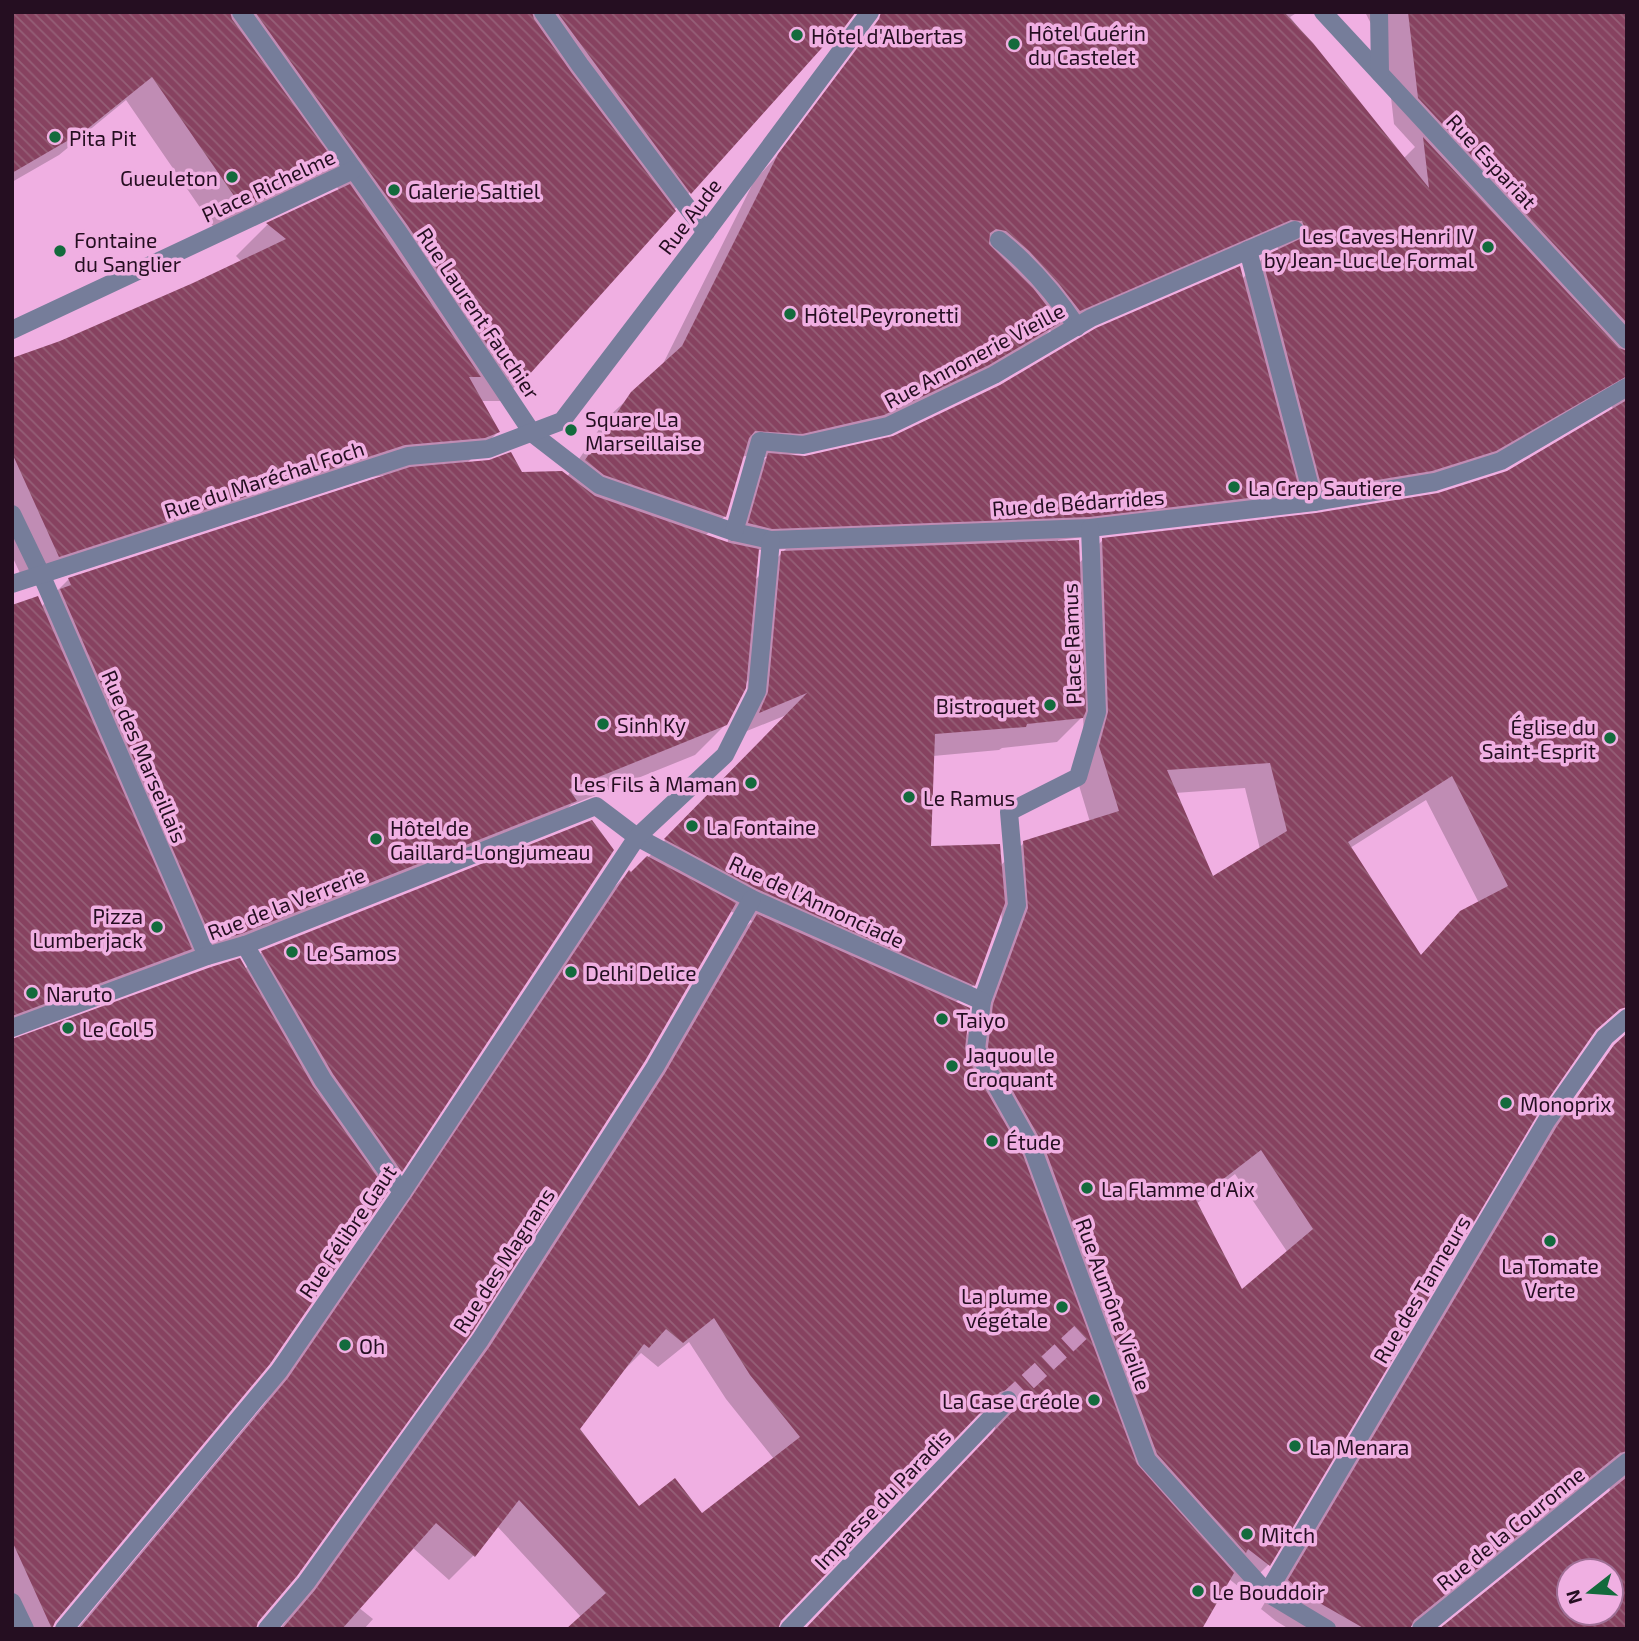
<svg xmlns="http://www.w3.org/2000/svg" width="1639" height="1641" viewBox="0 0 1639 1641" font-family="'Exo 2',sans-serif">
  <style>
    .shadow { fill: #0003; fill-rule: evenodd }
    .building { fill: url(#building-back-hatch); fill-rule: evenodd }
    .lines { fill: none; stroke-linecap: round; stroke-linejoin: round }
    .minor-tunnel { stroke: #c78fbb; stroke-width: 18; stroke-dasharray: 18 9; stroke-linecap: butt }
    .minor { stroke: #767d9a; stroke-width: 18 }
    .poi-dot { fill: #136a3c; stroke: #f0afe2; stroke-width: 2.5 }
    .labels { text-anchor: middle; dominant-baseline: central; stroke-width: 7; stroke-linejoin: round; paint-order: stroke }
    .poi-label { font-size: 21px; fill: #250e21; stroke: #f0afe2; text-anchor: start }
    .street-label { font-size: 21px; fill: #250e21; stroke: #f0afe2 }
  </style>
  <defs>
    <pattern id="building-back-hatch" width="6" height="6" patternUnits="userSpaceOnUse" patternTransform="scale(1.75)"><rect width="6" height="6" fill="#874260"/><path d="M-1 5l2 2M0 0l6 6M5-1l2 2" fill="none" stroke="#955f77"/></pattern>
  </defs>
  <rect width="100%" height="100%" fill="#f0afe2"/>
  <g class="shadow">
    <path d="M12,12h832l-154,180 -164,183 -25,26h-21l18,31 -32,32 55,10 46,3 39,-58 55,-51 93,-187 153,-169h391l-8,5 113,142 12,-12 -21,-23 -8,-71 -21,-41h262v952l-95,156 -264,445 -25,25 -14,-11 -237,-144 3,-7 -3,-11 -8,-4 -9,2 -393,203 -85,-92 -24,30 -24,24 -37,-33 -54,60 15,12 -9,10h-84l185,-256 267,-433 20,-19 -22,-10 -473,710 -3,8h-177l187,-225 123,-179 218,-328 24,-25 2,3 158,-161 -52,21 8,-17 3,-38 -22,44 -31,31 -124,50 -25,25 -534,200v-423h29l28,-28 317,-104 -15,2 -344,111 -15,-32v-196l49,-17 181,-81 -6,-6 31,-31 73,-34 -14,-18 -17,17 -89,42 -8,-7 -86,-125 -67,55 -47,27zM1277,246l2,5 -16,7 -21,21 -348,159 -88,20 -19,-2 70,-16 176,-92 17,-18 4,5zM1612,406l1,4 -106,62 -68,23 -123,20 -213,25 -25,24 -20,-22v-2l217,-26 18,-18 4,17 109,-18 63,-20zM742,456l25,1 -21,21 -19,66 -22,-8 20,-20zM786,549l-32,32 3,-31zM1083,716l1,22 -9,34 15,50 -66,21 -24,23 -71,-18 4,-92 66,-6 3,-2 55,-6zM1245,788l15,61 -47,30 -38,-86zM1426,800l53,103 -18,9 -41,44 -70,-108zM1001,909l2,26 -37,103 -11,-35 19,-18zM1235,1174l53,79 -47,38 -45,-87zM689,1342l37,57 48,60 -72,56 -64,-6 -60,-80 45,-58 18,-18 17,14z"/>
    <path d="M612,851l-212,320 -17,17 -329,433 -2,8h-40v-588l232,-71 18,-18z"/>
    <path d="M1627,1073v556h-185l168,-136 -1,-9 -7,-5 -12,2 -182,148h-119l-13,-8 -15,-12 268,-453 22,-31 29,-29zM1569,1571h42v42h-42z"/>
  </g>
  <g class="building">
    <path d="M12,12h218l2,7 105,146 -91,42 -9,-7 -85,-123 -66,53 -74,43z"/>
    <path d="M255,12h277l2,7 37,53 105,139 -148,165h-20l-100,-150z"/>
    <path d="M557,12h299l-23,30 -4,-2 -138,154z"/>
    <path d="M881,12h403l29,31 116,145 -6,-51 196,211 8,3v25l-131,75 -64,20 -110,18 -60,-232 42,-20 2,-6 -4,-10 -11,-1 -211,91 -21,-27 -30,-33 -23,-20 -10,-2 -6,4 -1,11 44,44 27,35 -71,42 -105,50 -82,19 -47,-3 -6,7 -23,79 -122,-42 -19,-15 46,-68 51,-46 96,-192 101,-135z"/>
    <path d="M1408,12h219v311l-209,-225z"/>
    <path d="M350,184l131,193h-12l31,55 -15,6 -80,7 -346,112 -47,-104v-95l48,-17 133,-58 93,-44 -20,-16z"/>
    <path d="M1240,266l60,226 -211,25 -317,12 -24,-6 20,-70 37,3 88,-20 107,-51 96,-57z"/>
    <path d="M1627,400v607l-7,2 -24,21 -58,84 -268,452 -22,-17 -2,4 -89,-99 -113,-308 -56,-99 5,-43 35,-96 -5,-67 96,-30 -20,-65 9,-34 -6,-174 214,-25 122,-20 69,-22zM1270,763l17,68 -74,45 -46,-106zM1452,776l56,110 -48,25 -39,44 -73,-113zM1261,1150l52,79 -71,60 -46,-89z"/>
    <path d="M511,452l11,20 40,-1 33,25 135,47 29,6 -13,139 -19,37 -158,64 8,12 -336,133 -28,8 -153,-353 11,-4 -3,-7 342,-111 79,-7z"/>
    <path d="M1079,540l7,171 -3,7 -56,6 -1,3 -91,7 -4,112 69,-2 5,59 -30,83 -218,-97 -93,-50 143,-146 -48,20 9,-21 13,-141z"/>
    <path d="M38,596l154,353 -180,67v-411z"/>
    <path d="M592,820l22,30 -212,322 -69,-98 -72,-123z"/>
    <path d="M647,856l89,47 -91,158 -174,273 -174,242 -39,46 -2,7h-177l209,-251 123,-180 218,-328 2,2z"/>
    <path d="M757,914l213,94 -5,40 1,7 57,100 114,309 97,109 -32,56h-397l211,-221 3,-12 -9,-7 -10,3 -219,229 -3,8h-212l40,-36 -87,-93 -44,57 -39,-34 -94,106h-60l33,-39 175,-244 175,-273zM714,1318l36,57 50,62 -98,76 -27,-35 -36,28 -59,-77 64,-85 5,4 17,-19 17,14z"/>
    <path d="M240,958l73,128 75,106 -118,172 -215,258 -3,7 -40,-88v-502l199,-72z"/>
    <path d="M1627,1033v418l-7,2 -206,167 -4,9h-45l-61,-35 -16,-14 269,-454 57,-81z"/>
    <path d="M1627,1477v152h-188zM1569,1571h42v42h-42z"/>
  </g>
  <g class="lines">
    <path class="minor-tunnel" d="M1008,1400l73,-68"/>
    <g class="minor">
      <path d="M241,12l158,221 134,201 66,51 135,47 37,8 319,-12 224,-26 121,-20 66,-21 126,-74"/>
      <path d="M543,12l37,53 126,167"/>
      <path d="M1323,12l304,328"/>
      <path d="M1379,12l1,61"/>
      <path d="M999,240c31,25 56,54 78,87"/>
      <path d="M1248,250l66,252"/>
      <path d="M12,330l341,-160"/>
      <path d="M12,514l29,60 166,382"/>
      <path d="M1090,528l7,184 -19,65 -69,35 8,93 -35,96 -6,48 57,101 114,310 120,133 60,36"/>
      <path d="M734,532l26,-91 43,4 85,-19 106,-51 97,-57 204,-88"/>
      <path d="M12,584l396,-128 80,-7 74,-28 144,-189 164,-220"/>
      <path d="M245,945l78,135 79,112"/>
      <path d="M12,1028l195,-72 38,-11 351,-139 41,31 115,62 230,102"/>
      <path d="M1267,1593l280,-473 58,-83 22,-19"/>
      <path d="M12,1602l13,27"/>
      <path d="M64,1629l215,-258 123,-179 235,-355 88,-82 32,-64 14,-151"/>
      <path d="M267,1629l39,-46 174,-243 175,-273 97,-168"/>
      <path d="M789,1629l219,-229"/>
      <path d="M1421,1629l206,-167"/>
    </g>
  </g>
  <g class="poi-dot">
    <circle cx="797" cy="35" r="7"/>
    <circle cx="1014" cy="44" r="7"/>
    <circle cx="55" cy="137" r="7"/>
    <circle cx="232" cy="177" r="7"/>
    <circle cx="394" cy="190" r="7"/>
    <circle cx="1488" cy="247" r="7"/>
    <circle cx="60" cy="251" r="7"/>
    <circle cx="790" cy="314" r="7"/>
    <circle cx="571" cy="430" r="7"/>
    <circle cx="1234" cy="487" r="7"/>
    <circle cx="1050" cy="705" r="7"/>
    <circle cx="603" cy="724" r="7"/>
    <circle cx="1610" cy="738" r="7"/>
    <circle cx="751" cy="783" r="7"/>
    <circle cx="909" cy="797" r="7"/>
    <circle cx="692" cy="826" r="7"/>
    <circle cx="376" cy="839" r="7"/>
    <circle cx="157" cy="927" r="7"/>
    <circle cx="292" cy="952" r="7"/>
    <circle cx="571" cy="972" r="7"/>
    <circle cx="32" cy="993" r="7"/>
    <circle cx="942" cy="1019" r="7"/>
    <circle cx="68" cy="1028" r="7"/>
    <circle cx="952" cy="1066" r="7"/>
    <circle cx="1506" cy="1103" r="7"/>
    <circle cx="992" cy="1141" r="7"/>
    <circle cx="1087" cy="1188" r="7"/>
    <circle cx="1550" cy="1241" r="7"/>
    <circle cx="1062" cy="1307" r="7"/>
    <circle cx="345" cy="1345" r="7"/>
    <circle cx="1094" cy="1400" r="7"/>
    <circle cx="1295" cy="1446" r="7"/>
    <circle cx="1247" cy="1534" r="7"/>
    <circle cx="1198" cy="1591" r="7"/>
  </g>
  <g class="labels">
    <g class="poi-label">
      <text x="1028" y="32">Hôtel Guérin<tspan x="1028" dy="24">du Castelet</tspan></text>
      <text x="811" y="35">Hôtel d'Albertas</text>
      <text x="69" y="137">Pita Pit</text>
      <text x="218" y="177" text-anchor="end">Gueuleton</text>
      <text x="408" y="190">Galerie Saltiel</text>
      <text x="1474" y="235" text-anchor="end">Les Caves Henri IV<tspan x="1474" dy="24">by Jean-Luc Le Formal</tspan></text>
      <text x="74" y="239">Fontaine<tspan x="74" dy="24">du Sanglier</tspan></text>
      <text x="804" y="314">Hôtel Peyronetti</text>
      <text x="585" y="418">Square La<tspan x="585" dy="24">Marseillaise</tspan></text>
      <text x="1248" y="487">La Crep Sautiere</text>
      <text x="1036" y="705" text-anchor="end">Bistroquet</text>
      <text x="617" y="724">Sinh Ky</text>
      <text x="1596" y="726" text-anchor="end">Église du<tspan x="1596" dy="24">Saint-Esprit</tspan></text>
      <text x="737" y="783" text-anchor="end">Les Fils à Maman</text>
      <text x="923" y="797">Le Ramus</text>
      <text x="706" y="826">La Fontaine</text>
      <text x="390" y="827">Hôtel de<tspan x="390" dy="24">Gaillard-Longjumeau</tspan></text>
      <text x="143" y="915" text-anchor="end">Pizza<tspan x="143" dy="24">Lumberjack</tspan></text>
      <text x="306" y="952">Le Samos</text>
      <text x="585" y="972">Delhi Delice</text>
      <text x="46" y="993">Naruto</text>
      <text x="956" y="1019">Taiyo</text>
      <text x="82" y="1028">Le Col 5</text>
      <text x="966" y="1054">Jaquou le<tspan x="966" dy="24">Croquant</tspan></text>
      <text x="1520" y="1103">Monoprix</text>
      <text x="1006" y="1141">Étude</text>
      <text x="1101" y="1188">La Flamme d'Aix</text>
      <text x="1550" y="1265" text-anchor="middle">La Tomate<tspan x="1550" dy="24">Verte</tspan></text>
      <text x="1048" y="1295" text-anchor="end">La plume<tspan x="1048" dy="24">végétale</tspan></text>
      <text x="359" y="1345">Oh</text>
      <text x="1080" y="1400" text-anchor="end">La Case Créole</text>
      <text x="1309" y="1446">La Menara</text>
      <text x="1261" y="1534">Mitch</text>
      <text x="1212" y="1591">Le Bouddoir</text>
    </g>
    <g class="street-label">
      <text transform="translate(1492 161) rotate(47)">Rue Espariat</text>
      <text transform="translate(268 185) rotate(-25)">Place Richelme</text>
      <text transform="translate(689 216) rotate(-53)">Rue Aude</text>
      <text transform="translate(479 313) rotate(56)">Rue Laurent Fauchier</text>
      <text transform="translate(974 355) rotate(-28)">Rue Annonerie Vieille</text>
      <text transform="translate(264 479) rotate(-18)">Rue du Maréchal Foch</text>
      <text transform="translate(1078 502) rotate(-4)">Rue de Bédarrides</text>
      <text transform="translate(1071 644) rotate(-92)">Place Ramus</text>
      <text transform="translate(145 756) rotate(67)">Rue des Marseillais</text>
      <text transform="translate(817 901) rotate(25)">Rue de l'Annonciade</text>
      <text transform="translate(286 903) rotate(-21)">Rue de la Verrerie</text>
      <text transform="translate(347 1231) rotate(-56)">Rue Félibre Gaut</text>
      <text transform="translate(503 1260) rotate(-57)">Rue des Magnans</text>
      <text transform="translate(1421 1289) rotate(-59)">Rue des Tanneurs</text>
      <text transform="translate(1114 1304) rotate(70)">Rue Aumône Vieille</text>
      <text transform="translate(882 1499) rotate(-46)">Impasse du Paradis</text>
      <text transform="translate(1510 1528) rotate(-39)">Rue de la Couronne</text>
    </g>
  </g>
  <rect width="1639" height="1641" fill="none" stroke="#250e21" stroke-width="28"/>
  <g transform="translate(1590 1592) rotate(253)"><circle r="33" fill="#f0afe2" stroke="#9f6f95" stroke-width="2"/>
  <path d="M0-5L12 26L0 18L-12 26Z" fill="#136a3c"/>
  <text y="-10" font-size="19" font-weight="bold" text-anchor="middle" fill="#250e21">N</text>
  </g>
</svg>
